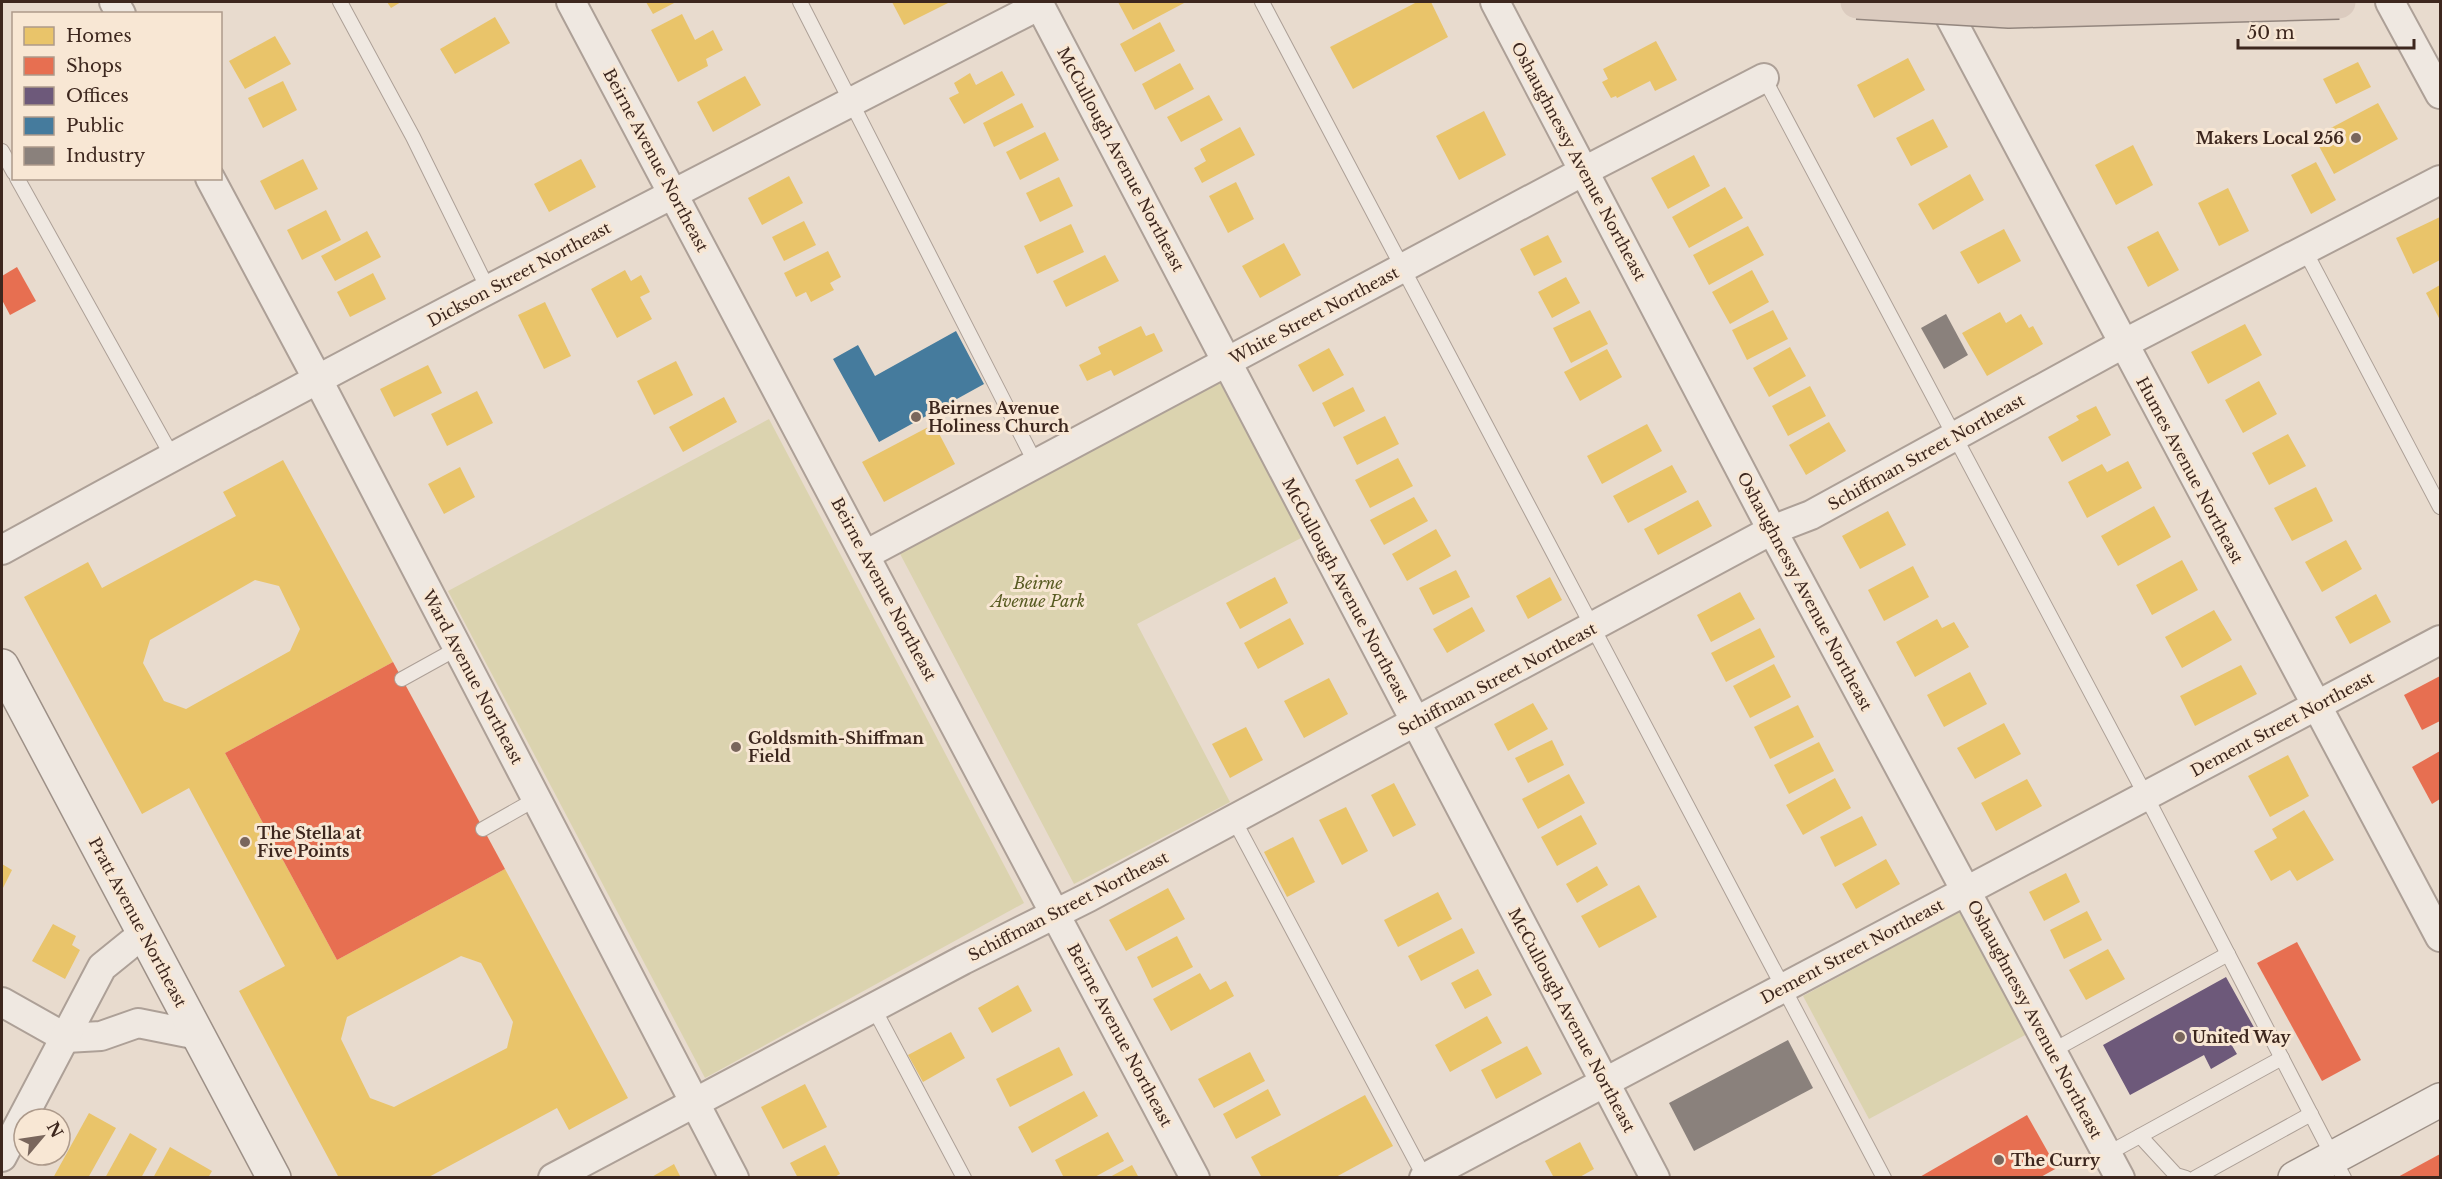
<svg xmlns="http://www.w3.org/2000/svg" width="2442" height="1179" viewBox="0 0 2442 1179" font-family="'Libre Baskerville',serif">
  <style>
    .green { fill: #dbd3af }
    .homes { fill: #e9c46a; fill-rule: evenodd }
    .shops { fill: #e76f51 }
    .offices { fill: #6d597a }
    .public { fill: #457b9d }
    .industry { fill: #8a817c }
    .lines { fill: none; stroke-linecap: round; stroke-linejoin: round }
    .lane-casing { stroke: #ada097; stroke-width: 16 }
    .street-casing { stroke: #ada097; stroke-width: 32 }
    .secondary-casing { stroke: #9d9087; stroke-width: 36 }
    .lane { stroke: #efe8e1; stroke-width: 14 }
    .street { stroke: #efe8e1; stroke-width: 28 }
    .secondary { stroke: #efe8e1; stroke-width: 33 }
    .highway-bridge-casing { stroke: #93867e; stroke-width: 36; stroke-linecap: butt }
    .highway-bridge { stroke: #dbcbbf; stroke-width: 33 }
    .poi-dot { fill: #79665c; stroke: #f8e7d4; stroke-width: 2 }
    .labels { text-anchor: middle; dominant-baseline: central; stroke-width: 6; stroke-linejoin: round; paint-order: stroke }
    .poi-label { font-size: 16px; font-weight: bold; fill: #3d271e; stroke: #f8e7d4; text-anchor: start }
    .street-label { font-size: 16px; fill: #3d271e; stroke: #f8e7d4 }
    .park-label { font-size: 16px; font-style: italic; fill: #585b22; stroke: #f8e7d4 }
  </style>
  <rect width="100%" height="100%" fill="#e8dbce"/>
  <g class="green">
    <path d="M1217,377l86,160 -166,87 93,178 -156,82 -176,-334z"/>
    <path d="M769,419l255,484 -319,175 -257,-487z"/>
    <path d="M1961,911l66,123 -158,85 -66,-123z"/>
  </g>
  <g class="homes">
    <path d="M387,2h14l-10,6z"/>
    <path d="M646,2h30l-23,12z"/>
    <path d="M892,2h58l-46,23z"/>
    <path d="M1118,2h68l-53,28z"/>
    <path d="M1417,2h14l17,35 -95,52 -23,-42z"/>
    <path d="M682,14l13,26 18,-10 10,20 -17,9 2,7 -30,16 -27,-52z"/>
    <path d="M495,17l15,26 -55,31 -15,-25z"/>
    <path d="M1160,22l15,29 -40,21 -15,-28z"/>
    <path d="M275,36l16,28 -46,25 -16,-28z"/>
    <path d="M1656,41l21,39 -22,11 -5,-10 -33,17 -1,-2 -5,2 -9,-16 6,-3 -5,-10z"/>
    <path d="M1908,58l17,32 -51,28 -17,-33z"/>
    <path d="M2358,62l13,25 -35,17 -13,-25z"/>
    <path d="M1180,63l14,26 -39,21 -13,-26z"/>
    <path d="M1002,71l13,24 -51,29 -15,-26 10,-5 -5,-10 16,-10 6,12z"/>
    <path d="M745,76l16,29 -48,27 -16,-30z"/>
    <path d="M283,81l14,29 -34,18 -15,-30z"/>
    <path d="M1209,95l14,25 -42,22 -14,-25z"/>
    <path d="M1022,103l12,24 -40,20 -11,-24z"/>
    <path d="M2378,103l20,36 -64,35 -20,-37z"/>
    <path d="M1484,111l22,44 -47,25 -23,-44z"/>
    <path d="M1933,119l15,28 -37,19 -15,-28z"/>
    <path d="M1240,127l15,28 -53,28 -8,-15 12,-7 -6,-12z"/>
    <path d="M1045,132l14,28 -39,20 -14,-28z"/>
    <path d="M2133,145l20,40 -37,20 -21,-40z"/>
    <path d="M1694,155l16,31 -42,23 -17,-31z"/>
    <path d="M303,159l15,30 -43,21 -15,-29z"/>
    <path d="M581,159l15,28 -47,25 -15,-28z"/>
    <path d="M2316,162l20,38 -25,14 -20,-39z"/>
    <path d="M1970,174l14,26 -51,30 -15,-26z"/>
    <path d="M789,176l14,27 -41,22 -14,-27z"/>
    <path d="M1059,177l14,29 -33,16 -14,-29z"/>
    <path d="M1236,182l18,37 -26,14 -19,-37z"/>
    <path d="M1725,187l18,31 -54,30 -17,-31z"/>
    <path d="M2228,188l21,43 -30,15 -21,-43z"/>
    <path d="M326,210l15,30 -39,20 -15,-30z"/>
    <path d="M2440,217v43l-27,14 -17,-36z"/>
    <path d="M804,221l12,24 -32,16 -12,-24z"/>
    <path d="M1071,224l13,28 -47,22 -13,-28z"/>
    <path d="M1748,226l16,29 -55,30 -16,-30z"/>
    <path d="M2004,229l17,32 -43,23 -18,-32z"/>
    <path d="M367,231l14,26 -46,24 -14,-25z"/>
    <path d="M2158,231l21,39 -31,17 -21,-40z"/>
    <path d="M1548,235l14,27 -28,14 -14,-27z"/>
    <path d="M1284,243l17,32 -41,23 -18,-32z"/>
    <path d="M828,251l13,26 -11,6 4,7 -23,12 -5,-10 -10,5 -12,-24z"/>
    <path d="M1105,255l14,26 -53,26 -13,-26z"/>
    <path d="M625,270l6,11 10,-6 9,17 -10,5 12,22 -35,19 -26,-49z"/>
    <path d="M1752,270l17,32 -39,22 -18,-32z"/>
    <path d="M373,273l13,26 -36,18 -13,-25z"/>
    <path d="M1566,277l14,26 -28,15 -14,-26z"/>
    <path d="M2440,285v35l-14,-27z"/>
    <path d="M545,302l26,54 -27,13 -26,-54z"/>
    <path d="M1590,310l18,34 -37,19 -18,-35z"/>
    <path d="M1773,310l15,29 -41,21 -15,-30z"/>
    <path d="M2000,312l6,11 15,-9 8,14 4,-2 10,18 -56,32 -25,-43z"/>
    <path d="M2245,324l17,31 -54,29 -17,-32z"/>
    <path d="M1141,326l5,10 8,-3 9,18 -49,25 -3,-6 -24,11 -8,-16 22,-11 -3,-7z"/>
    <path d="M1790,347l16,29 -37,21 -16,-29z"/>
    <path d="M1329,348l15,27 -31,17 -15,-27z"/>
    <path d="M1607,349l15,28 -42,24 -16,-29z"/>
    <path d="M676,361l17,34 -39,20 -17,-34z"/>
    <path d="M428,365l14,28 -48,24 -14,-28z"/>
    <path d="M2259,381l18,33 -34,19 -18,-33z"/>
    <path d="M1810,386l16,30 -38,20 -16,-30z"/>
    <path d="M1353,387l12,24 -31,16 -12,-24z"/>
    <path d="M477,391l16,32 -46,23 -16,-32z"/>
    <path d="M724,397l13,25 -54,30 -14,-25z"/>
    <path d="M2096,406l15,29 -49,27 -14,-25 31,-17 -3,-4z"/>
    <path d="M1385,416l14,28 -42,21 -14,-28z"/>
    <path d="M1829,422l17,29 -40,24 -17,-30z"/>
    <path d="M934,424l21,40 -71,38 -22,-40z"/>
    <path d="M1647,424l15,27 -60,33 -15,-28z"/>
    <path d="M2288,434l18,32 -37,19 -17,-32z"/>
    <path d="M1398,458l15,28 -43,22 -15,-28z"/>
    <path d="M283,460l110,202 -168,91 112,207 168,-91 123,229 -59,32 -12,-22 -130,70h-88l-100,-187 46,-25 -96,-178 -47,26 -118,-217 64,-35 14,26 134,-72 -13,-24zM255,580l24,6 21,43 -10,22 -104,58 -22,-8 -21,-38 7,-23zM461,956l20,7 32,59 -6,26 -113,59 -24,-9 -29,-59 6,-22z"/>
    <path d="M2128,461l14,27 -55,30 -19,-36 34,-18 5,8z"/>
    <path d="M1672,465l15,27 -59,31 -15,-27z"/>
    <path d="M460,467l15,30 -31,17 -16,-30z"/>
    <path d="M2316,487l17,34 -41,20 -18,-33z"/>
    <path d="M1414,497l14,24 -44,24 -14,-25z"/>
    <path d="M1698,500l14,26 -54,29 -14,-26z"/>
    <path d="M2154,506l17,31 -53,29 -17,-30z"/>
    <path d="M1888,511l18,34 -46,24 -18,-33z"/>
    <path d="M1436,529l15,27 -44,25 -15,-27z"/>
    <path d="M2346,540l16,29 -40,23 -17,-30z"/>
    <path d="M2182,560l16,30 -46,25 -16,-30z"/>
    <path d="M1913,566l16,31 -45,24 -16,-31z"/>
    <path d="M1456,570l14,27 -37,18 -14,-27z"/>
    <path d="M1275,577l13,26 -48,26 -14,-26z"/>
    <path d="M1550,577l12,23 -34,19 -12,-23z"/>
    <path d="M1740,592l15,27 -44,23 -14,-27z"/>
    <path d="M2376,594l15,28 -41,22 -15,-27z"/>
    <path d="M1472,607l13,24 -38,22 -14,-24z"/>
    <path d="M2214,610l18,30 -50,28 -17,-31z"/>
    <path d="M1290,618l14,26 -46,25 -14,-26z"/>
    <path d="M1937,619l5,9 12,-6 15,25 -54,30 -19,-35z"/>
    <path d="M1760,628l15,29 -49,25 -15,-29z"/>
    <path d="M1774,664l17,33 -41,21 -17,-32z"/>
    <path d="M2241,665l16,29 -62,32 -15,-30z"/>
    <path d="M1970,672l17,32 -43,23 -17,-32z"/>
    <path d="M1329,678l19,36 -44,24 -20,-37z"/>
    <path d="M1533,703l15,26 -40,22 -14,-27z"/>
    <path d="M1798,705l16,32 -44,22 -16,-32z"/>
    <path d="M2004,723l17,31 -46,25 -18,-31z"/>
    <path d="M1246,727l17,33 -33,18 -18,-34z"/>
    <path d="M1552,740l12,25 -36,18 -13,-25z"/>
    <path d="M1819,742l15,29 -45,23 -15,-29z"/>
    <path d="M2288,755l21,41 -39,21 -22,-41z"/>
    <path d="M1569,774l16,29 -47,26 -16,-30z"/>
    <path d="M1835,778l16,30 -48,27 -17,-30z"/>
    <path d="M2027,779l15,27 -46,25 -15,-28z"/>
    <path d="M1394,783l22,42 -23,12 -22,-42z"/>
    <path d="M1346,807l22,44 -26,14 -23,-45z"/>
    <path d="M2304,810l30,50 -37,21 -7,-11 -19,11 -17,-30 23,-13 -5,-9z"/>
    <path d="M1581,815l16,29 -40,22 -16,-29z"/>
    <path d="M1862,816l15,29 -42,22 -15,-30z"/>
    <path d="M1293,837l22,45 -28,15 -23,-45z"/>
    <path d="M1886,859l14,25 -44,25 -14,-25z"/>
    <path d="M2,864l10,6 -10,20z"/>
    <path d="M1597,866l11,19 -31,18 -11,-19z"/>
    <path d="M2066,873l14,29 -36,19 -15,-29z"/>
    <path d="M1639,885l18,32 -58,31 -18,-32z"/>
    <path d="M1168,888l17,31 -59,32 -17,-31z"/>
    <path d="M1438,892l14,27 -54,28 -14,-27z"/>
    <path d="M2087,911l15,29 -38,19 -14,-29z"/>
    <path d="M53,924l23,12 -4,9 8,5 -15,29 -33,-18z"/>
    <path d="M1462,928l13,25 -54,28 -13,-25z"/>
    <path d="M1177,936l16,31 -41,21 -15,-31z"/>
    <path d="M2108,949l17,30 -39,21 -17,-30z"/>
    <path d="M1478,969l14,26 -27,14 -14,-26z"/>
    <path d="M1200,973l10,17 16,-9 8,15 -63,35 -18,-32z"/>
    <path d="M1018,985l14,26 -40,22 -14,-25z"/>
    <path d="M1487,1016l15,27 -52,29 -15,-27z"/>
    <path d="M951,1032l14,26 -42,24 -15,-27z"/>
    <path d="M1527,1046l15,28 -46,25 -15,-29z"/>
    <path d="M1059,1047l14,28 -63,32 -14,-28z"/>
    <path d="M1250,1052l15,29 -51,27 -16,-29z"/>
    <path d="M805,1084l22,43 -44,22 -22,-42z"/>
    <path d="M1268,1089l13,26 -45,24 -13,-25z"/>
    <path d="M1084,1091l14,25 -66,37 -14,-26z"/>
    <path d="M1365,1095l28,51 -59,32h-72l-11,-21z"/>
    <path d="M89,1113l27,15 -28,50h-35z"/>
    <path d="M1108,1132l16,29 -31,17h-29l-9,-18z"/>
    <path d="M130,1133l27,16 -16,29h-36z"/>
    <path d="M1580,1142l14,27 -16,9h-24l-9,-17z"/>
    <path d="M825,1145l15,29 -7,4h-35l-8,-15z"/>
    <path d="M170,1147l42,24 -4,7h-55z"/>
    <path d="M674,1164l7,14h-31z"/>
    <path d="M1132,1165l7,13h-31z"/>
  </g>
  <g class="shops">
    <path d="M17,267l19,34 -26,14 -8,-15v-24z"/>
    <path d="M393,662l112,207 -168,91 -112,-207z"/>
    <path d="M2440,676v45l-18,9 -18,-35z"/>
    <path d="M2440,751v48l-8,5 -20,-37z"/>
    <path d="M2297,942l64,118 -39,21 -65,-118z"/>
    <path d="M2027,1115l30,53 -18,10h-121z"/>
    <path d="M2440,1154v24h-44z"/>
  </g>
  <path class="offices" d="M2226,977l30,54 -25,13 6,10 -26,15 -7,-14 -74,40 -27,-50z"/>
  <path class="public" d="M956,331l28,53 -105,58 -46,-83 25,-14 17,31z"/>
  <g class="industry">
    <path d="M1946,314l22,41 -24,14 -23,-41z"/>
    <path d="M1788,1040l25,48 -119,63 -25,-48z"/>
  </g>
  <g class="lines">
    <defs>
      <g id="lane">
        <path d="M340,2l73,135 75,152"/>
        <path d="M800,2l236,462"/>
        <path d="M1262,2l622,1176"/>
        <path d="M1764,78l382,718 198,382"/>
        <path d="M2,151l12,22"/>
        <path d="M17,178l155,278"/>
        <path d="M2304,249l136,258"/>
        <path d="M402,679l56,-31"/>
        <path d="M1234,820l191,358"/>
        <path d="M483,829l53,-30"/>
        <path d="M873,1007l91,171"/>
        <path d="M2052,1051l176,-97"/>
        <path d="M2140,1136l36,39 10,3"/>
        <path d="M2107,1154l175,-96"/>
        <path d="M2195,1178l116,-64"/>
      </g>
      <g id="street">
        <path d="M114,2l7,12"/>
        <path d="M571,2l624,1176"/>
        <path d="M1038,2l617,1176"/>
        <path d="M1495,2l277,528 348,648"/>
        <path d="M1942,2l498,935"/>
        <path d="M2390,2l50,92"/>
        <path d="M210,178l108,202 416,798"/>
        <path d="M2,550c342,-189 690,-366 1038,-545"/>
        <path d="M865,555l719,-384 180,-93"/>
        <path d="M2,1002l64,36 35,-2 37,-13 60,12"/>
        <path d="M2,1157l100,-190 42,-34"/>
        <path d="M553,1178l410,-218 126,-63 683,-367 39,-15 312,-171 317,-164"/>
        <path d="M1424,1178l1016,-538"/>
      </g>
      <g id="secondary">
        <path d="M2,666l272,512"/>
        <path d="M2295,1178l145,-78"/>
      </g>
    </defs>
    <use href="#lane" class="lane-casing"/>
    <use href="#street" class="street-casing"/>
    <use href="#secondary" class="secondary-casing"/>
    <use href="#lane" class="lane"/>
    <use href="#street" class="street"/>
    <use href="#secondary" class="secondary"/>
    <defs>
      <path id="highway-bridge" d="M1857,2l152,9 330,-9"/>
    </defs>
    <use href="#highway-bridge" class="highway-bridge-casing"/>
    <use href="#highway-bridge" class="highway-bridge"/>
  </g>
  <g class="poi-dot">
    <circle cx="2356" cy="138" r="6"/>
    <circle cx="916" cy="417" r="6"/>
    <circle cx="736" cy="747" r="6"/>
    <circle cx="245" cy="842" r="6"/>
    <circle cx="2180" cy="1037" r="6"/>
    <circle cx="1999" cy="1160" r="6"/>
  </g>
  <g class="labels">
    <g class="poi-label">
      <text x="2344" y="138" text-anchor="end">Makers Local 256</text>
      <text x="928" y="408">Beirnes Avenue<tspan x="928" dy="18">Holiness Church</tspan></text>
      <text x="748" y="738">Goldsmith-Shiffman<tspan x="748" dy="18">Field</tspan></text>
      <text x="257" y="833">The Stella at<tspan x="257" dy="18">Five Points</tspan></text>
      <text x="2192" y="1037">United Way</text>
      <text x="2011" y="1160">The Curry</text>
    </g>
    <g class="street-label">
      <text transform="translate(1121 159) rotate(62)">McCullough Avenue Northeast</text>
      <text transform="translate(656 160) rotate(62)">Beirne Avenue Northeast</text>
      <text transform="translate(1579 161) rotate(62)">Oshaughnessy Avenue Northeast</text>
      <text transform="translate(519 274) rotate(-28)">Dickson Street Northeast</text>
      <text transform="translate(1314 315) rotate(-28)">White Street Northeast</text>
      <text transform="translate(1926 452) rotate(-29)">Schiffman Street Northeast</text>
      <text transform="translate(2190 470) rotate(62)">Humes Avenue Northeast</text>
      <text transform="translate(884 589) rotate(62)">Beirne Avenue Northeast</text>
      <text transform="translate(1346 590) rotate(62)">McCullough Avenue Northeast</text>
      <text transform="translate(1805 591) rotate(62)">Oshaughnessy Avenue Northeast</text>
      <text transform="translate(473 677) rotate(62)">Ward Avenue Northeast</text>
      <text transform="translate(1497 679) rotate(-28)">Schiffman Street Northeast</text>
      <text transform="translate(2282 724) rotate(-28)">Dement Street Northeast</text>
      <text transform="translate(1068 906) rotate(-27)">Schiffman Street Northeast</text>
      <text transform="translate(138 922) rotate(62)">Pratt Avenue Northeast</text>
      <text transform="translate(1852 951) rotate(-28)">Dement Street Northeast</text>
      <text transform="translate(2035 1019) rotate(62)">Oshaughnessy Avenue Northeast</text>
      <text transform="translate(1572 1020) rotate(62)">McCullough Avenue Northeast</text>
      <text transform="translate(1120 1035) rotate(62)">Beirne Avenue Northeast</text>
    </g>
    <g class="park-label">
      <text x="1038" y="583">Beirne<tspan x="1038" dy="18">Avenue Park</tspan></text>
    </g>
  </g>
  <rect width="2442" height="1179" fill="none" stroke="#3d271e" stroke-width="6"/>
  <rect x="12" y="12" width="210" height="168" fill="#f8e7d4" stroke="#ad9a8b" stroke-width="1.5"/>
  <rect x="24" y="27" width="30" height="18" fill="#e9c46a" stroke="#ad9a8b" stroke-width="1.5"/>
  <text x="66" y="42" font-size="18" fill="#3d271e">Homes</text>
  <rect x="24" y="57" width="30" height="18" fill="#e76f51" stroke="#ad9a8b" stroke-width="1.5"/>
  <text x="66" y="72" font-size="18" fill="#3d271e">Shops</text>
  <rect x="24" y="87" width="30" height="18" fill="#6d597a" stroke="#ad9a8b" stroke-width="1.5"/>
  <text x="66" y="102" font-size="18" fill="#3d271e">Offices</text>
  <rect x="24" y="117" width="30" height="18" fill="#457b9d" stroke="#ad9a8b" stroke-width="1.5"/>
  <text x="66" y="132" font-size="18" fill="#3d271e">Public</text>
  <rect x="24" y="147" width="30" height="18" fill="#8a817c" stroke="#ad9a8b" stroke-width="1.5"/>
  <text x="66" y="162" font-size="18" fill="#3d271e">Industry</text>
  <g transform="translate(42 1137) rotate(61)"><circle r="28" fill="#f8e7d4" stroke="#ad9a8b" stroke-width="1.5"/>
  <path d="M0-4.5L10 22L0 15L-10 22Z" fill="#79665c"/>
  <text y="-9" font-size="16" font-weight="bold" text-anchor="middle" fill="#3d271e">N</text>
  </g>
  <path d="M2238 39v9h176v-9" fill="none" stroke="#3d271e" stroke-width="3"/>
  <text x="2247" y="39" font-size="18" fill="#3d271e" stroke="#f8e7d4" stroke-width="4.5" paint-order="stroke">50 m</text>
</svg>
